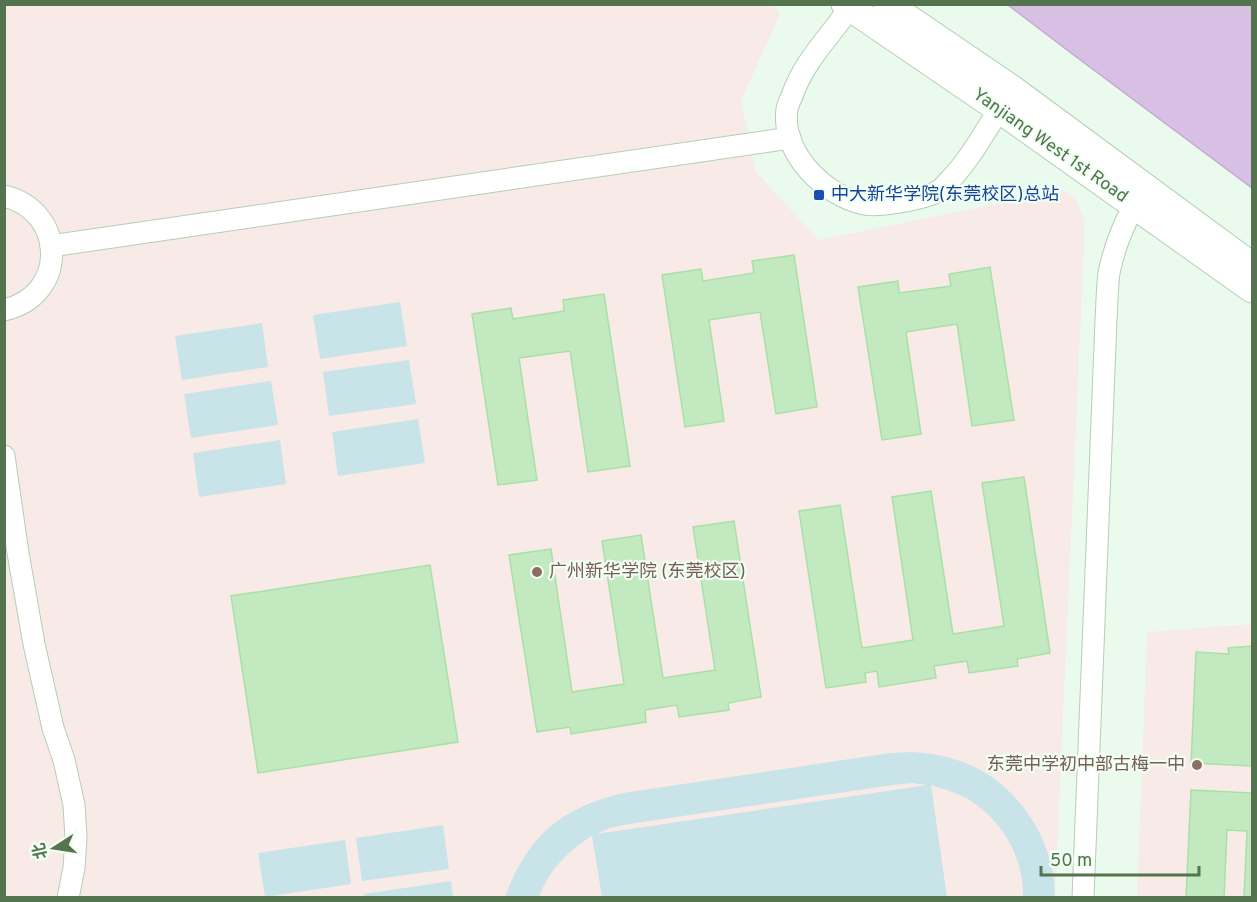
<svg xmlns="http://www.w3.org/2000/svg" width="1257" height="902" viewBox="0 0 1257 902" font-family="Overpass,'Noto Sans SC',sans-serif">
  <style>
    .education { fill: #f8eae7 }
    .green { fill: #c9e4e8; fill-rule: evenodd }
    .water { fill: #d8c0e4; stroke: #c7a7d5; stroke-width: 1.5 }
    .building { fill: #c2e9bf; stroke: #aae0a6; stroke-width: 1.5 }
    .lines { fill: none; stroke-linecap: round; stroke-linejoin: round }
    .minor-casing { stroke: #b4cfb3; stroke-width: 23 }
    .tertiary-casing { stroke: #b4cfb3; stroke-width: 29 }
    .minor { stroke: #fff; stroke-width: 21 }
    .tertiary { stroke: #fff; stroke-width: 27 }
    .transit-dot { fill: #1a4fb4; stroke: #f1fef3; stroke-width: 2 }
    .education-dot { fill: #8d6e63; stroke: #f1fef3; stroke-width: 2 }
    .labels { text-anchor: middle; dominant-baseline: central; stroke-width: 4.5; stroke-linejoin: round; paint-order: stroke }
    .street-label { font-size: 18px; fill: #53744f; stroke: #f1fef3 }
    .transit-label { font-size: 18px; fill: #164399; stroke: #f1fef3; text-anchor: start }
    .education-label { font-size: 18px; fill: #785e54; stroke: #f1fef3; text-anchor: start }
  </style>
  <rect width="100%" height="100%" fill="#eafbed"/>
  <g class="education">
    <path d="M5,5h768l7,9 -39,87 15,71 63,68 245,-50 13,11 7,19v26l-29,651 -1050,1z"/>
    <path d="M1252,624v273l-115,1 10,-266z"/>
  </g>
  <g class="green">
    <path d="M400,302l7,44 -87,13 -7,-44z"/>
    <path d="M262,323l6,44 -86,13 -7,-44z"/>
    <path d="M409,360l7,44 -87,12 -6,-44z"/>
    <path d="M271,381l7,44 -87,13 -7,-44z"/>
    <path d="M418,419l7,44 -87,13 -6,-44z"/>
    <path d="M280,440l6,44 -87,13 -6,-44z"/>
    <path d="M912,752c16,1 30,3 45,8 58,18 98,78 98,137h-32c1,-40 -22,-79 -57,-99 -11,-6 -23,-9 -35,-13l16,112h-345l-10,-61c-24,15 -43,34 -53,61h-34c22,-60 55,-89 118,-104l267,-40zM912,783l15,2 -331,49 14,-6 19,-4 264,-39z"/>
    <path d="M443,825l6,44 -87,12 -6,-43z"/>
    <path d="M345,840l6,44 -86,13 -7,-44z"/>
    <path d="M451,881l2,16h-88l-1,-3z"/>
  </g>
  <path class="water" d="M1008,5h244v183l-177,-132z"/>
  <g class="building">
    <path d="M794,255l23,152 -41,7 -16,-102 -51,8 15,101 -39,6 -23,-152 39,-6 2,12 51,-8 -2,-12z"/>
    <path d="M990,267l24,153 -42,6 -15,-102 -51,8 15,102 -39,6 -24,-153 40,-6 1,12 52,-7 -2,-12z"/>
    <path d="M604,294l26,172 -42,6 -18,-121 -51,7 18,122 -39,5 -26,-171 39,-6 2,11 51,-8 -1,-11z"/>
    <path d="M1024,477l26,176 -33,6 1,7 -49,7 -2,-12 -33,5 2,12 -57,9 -2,-16 -12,2 1,9 -40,6 -27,-177 41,-6 22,143 51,-8 -21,-143 39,-6 22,143 51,-8 -22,-143z"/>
    <path d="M734,521l27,176 -33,6 1,7 -50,7 -2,-12 -32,5 1,12 -75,12 -1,-7 -33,5 -28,-177 42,-6 21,143 52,-8 -22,-143 39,-6 22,143 52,-8 -22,-143z"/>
    <path d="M430,565l28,177 -200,31 -27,-177z"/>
    <path d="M1252,646v120l-61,-3 5,-111 33,2 -1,-6z"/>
    <path d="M1191,790l61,3v105h-8l3,-67 -20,-1 -3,68h-38z"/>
  </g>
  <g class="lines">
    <defs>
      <g id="minor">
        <path d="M852,4c-20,31 -48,56 -60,92 -2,4 -4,8 -5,13 -6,43 36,86 77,95 16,3 62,-5 76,-14 3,-2 7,-7 10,-10 23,-24 38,-55 57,-82"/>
        <path d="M4,196c63,15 64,100 0,114"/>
        <path d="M51,246l739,-108"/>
        <path d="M4,456l14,97 16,91 19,84 11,32 10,45 2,33 -2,30 -6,30"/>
        <path d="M1083,898l23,-578c1,-15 1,-32 3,-47 5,-25 17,-58 33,-78"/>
      </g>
      <g id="tertiary">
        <path d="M845,4l154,105 253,180"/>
        <path d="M887,4l125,85 240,177"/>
      </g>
    </defs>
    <use href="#minor" class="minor-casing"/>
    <use href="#tertiary" class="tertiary-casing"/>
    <use href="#minor" class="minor"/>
    <use href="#tertiary" class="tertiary"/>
  </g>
  <rect class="transit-dot" x="813" y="189" width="12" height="12" rx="3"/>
  <g class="education-dot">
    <circle cx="537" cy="572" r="6"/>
    <circle cx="1197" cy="765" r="6"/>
  </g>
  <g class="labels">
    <g class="street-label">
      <text transform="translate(1050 146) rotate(35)">Yanjiang West 1st Road</text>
    </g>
    <g class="transit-label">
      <text x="831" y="195">中大新华学院(东莞校区)总站</text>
    </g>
    <g class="education-label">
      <text x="549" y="572">广州新华学院 (东莞校区)</text>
      <text x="1185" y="765" text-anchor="end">东莞中学初中部古梅一中</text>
    </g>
  </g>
  <rect width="1257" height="902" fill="none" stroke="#53744f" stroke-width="12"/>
  <g transform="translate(54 848) rotate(258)" stroke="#f1fef3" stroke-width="4.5" paint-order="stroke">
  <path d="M0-4.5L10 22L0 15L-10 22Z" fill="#53744f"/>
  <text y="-9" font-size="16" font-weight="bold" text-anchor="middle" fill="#53744f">北</text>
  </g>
  <path d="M1041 866v9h158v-9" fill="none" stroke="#53744f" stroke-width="3"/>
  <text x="1050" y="866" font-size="18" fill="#53744f" stroke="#f1fef3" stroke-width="4.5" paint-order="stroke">50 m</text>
</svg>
